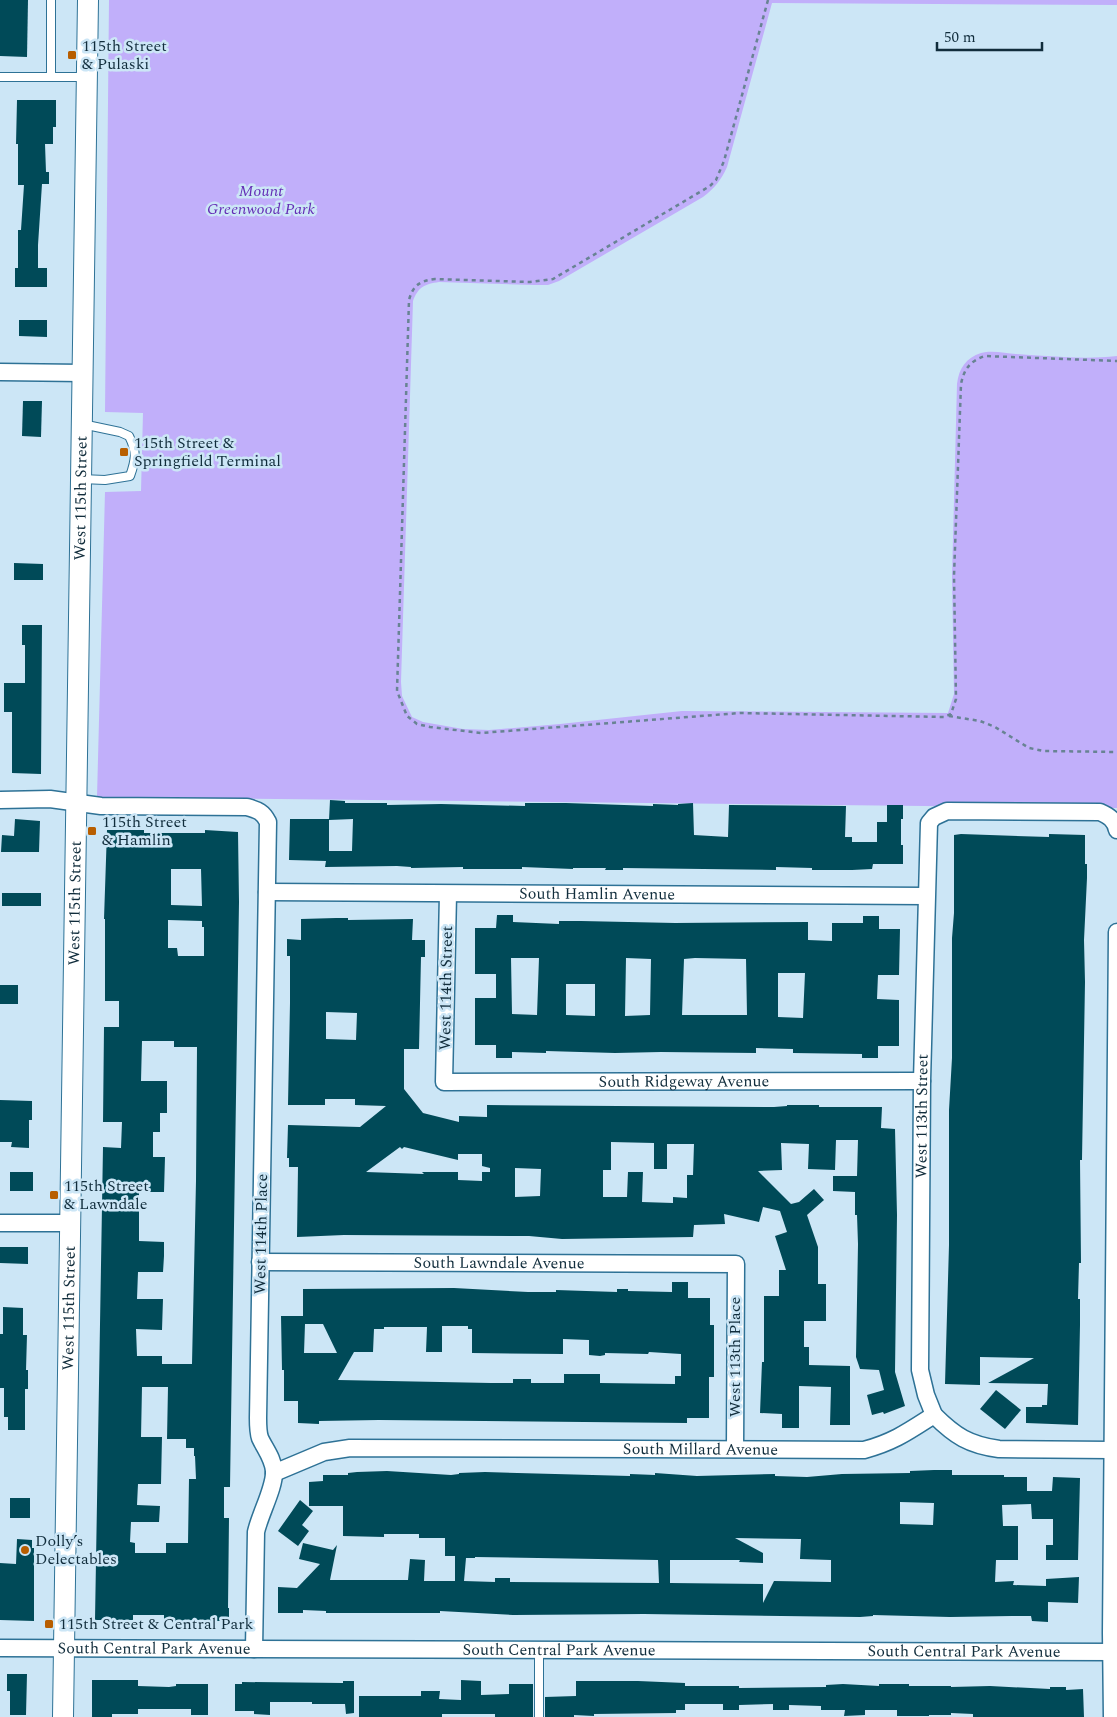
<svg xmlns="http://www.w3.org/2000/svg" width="1117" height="1717" viewBox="0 0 1117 1717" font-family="Spectral,serif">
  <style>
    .green { fill: #c1affa }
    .building { fill: #004a58; fill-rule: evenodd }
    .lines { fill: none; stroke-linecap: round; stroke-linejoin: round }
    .service-casing { stroke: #2e7296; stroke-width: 10 }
    .minor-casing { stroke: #2e7296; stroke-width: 19 }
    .tertiary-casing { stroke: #2e7296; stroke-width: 22 }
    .path { stroke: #688393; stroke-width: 2.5; stroke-dasharray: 4 4; stroke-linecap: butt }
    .service { stroke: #fff; stroke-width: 8 }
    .minor { stroke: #fff; stroke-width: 16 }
    .tertiary { stroke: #fff; stroke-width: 20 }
    .poi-dot { fill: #b85e00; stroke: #cce6f6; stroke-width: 2 }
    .labels { text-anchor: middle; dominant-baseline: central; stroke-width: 5; stroke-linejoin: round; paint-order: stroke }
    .poi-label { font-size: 16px; fill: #112d3c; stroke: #cce6f6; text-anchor: start }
    .park-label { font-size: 16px; font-style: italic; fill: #642eb6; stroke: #cce6f6 }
    .street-label { font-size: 16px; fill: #112d3c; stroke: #cce6f6 }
  </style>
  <rect width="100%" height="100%" fill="#cce6f6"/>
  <path class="green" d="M109,0h1008v5l-345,-2 -45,164c-6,13 -12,21 -24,30l-144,84 -11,4h-13l-96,-3c-14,2 -21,5 -26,19l-12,381 1,14 10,21 11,5 40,7 26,1 71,-6 122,-13 266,2 6,-19 -2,-117 5,-193c2,-16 9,-26 24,-31 10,-3 25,0 35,1 33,2 68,6 101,2v452l-1020,-11 8,-305 36,-1 2,-78 -38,-1z"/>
  <g class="building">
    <path d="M0,0h28l-1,57 -27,-1z"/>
    <path d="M17,100h39v27h-3v17h-8l1,28h3v12h-7l-4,61v23h9v19h-32v-19h3v-38h3l3,-45h-6v-41h-2z"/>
    <path d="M19,320h28v17l-28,-1z"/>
    <path d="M23,401h19l-1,36 -19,-1z"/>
    <path d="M14,563l29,1v16h-29z"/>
    <path d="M22,625h20l-1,149 -29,-1v-61h-8v-29h21v-38h-3z"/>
    <path d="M330,800l15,1v2h42v2l54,-1 84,2v-3h41l87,3v-2l25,1v-1l15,-1 1,32 34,2 1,-32 117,1 -1,31h7v5h25v-20h10v-17h16v14h-2v26h2v19h-30l-1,5 -20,1h-40v-2l-36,-1v3l-153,-2v2h-18l1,-2h-33v1l-51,-2v2h-59v-2l-52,1v-1l-14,-1 -72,1 1,-6 -37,-1 1,-41h39v32h23l1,-32 -24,1z"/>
    <path d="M15,819l25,2 -1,31h-38l1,-17 12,1z"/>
    <path d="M107,830h37v3h61v-3l33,2 1,70 -9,585h-6v31h5l-1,90h1v13h-65v-6h-31v5h-38l8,-473 18,1 1,-26h-19l1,-95h15v-26h-14v-82h-1zM171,869h30l1,37 -31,-1zM168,920l34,1v6h2v29h-26l-1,-8h-9zM142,1041h32v6h23l-1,134 -4,183h-30v-8h-25l-1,-27 26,1 1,-31h-26l1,-27h25l1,-16v-14l-25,-1v-49h25l1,-35h-12v-25h7v-19h7v-32h-26zM142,1387h26l-1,52h19v9h8v8h1l1,23h-7l-1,64h-22v10h-31v-10l-5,-1 1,-20h28l1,-16 -23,-1 1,-21h23l1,-47h-21z"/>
    <path d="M961,834l88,3v-3l36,1v29h2v14l-3,62 1,42 -3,178h-2l1,103h-2l-1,36h2v26l-2,100 -52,-2v-16h16v-2h5l1,-21 -60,-1 46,-25 -54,-1v28l-35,-1 4,-139v-135l3,-52v-120l2,-25v-78z"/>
    <rect x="2" y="893" width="39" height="13"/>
    <path d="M497,915h16v7l46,2v-3h22l94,2 133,-1v18l24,1v-18h31v-7h16v13h21l-1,46h-21l-1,24 22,1v46h-21v12h-16v-4l-69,-1v-4l-37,-1v5l-95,-1 -46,1 -69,-2v2l-34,-1v6h-16v-13h-21v-47h21v-24h-21v-46h21zM511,958h28l-2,57 -25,-1zM626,958l25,1 -1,56 -25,1zM695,958l51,1 1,56h-65l2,-56zM778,973h27l-2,45 -25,-1zM566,984h29v32l-29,-1z"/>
    <path d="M336,918h12v2l65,-1 -1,21h13v17h-4l-2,92h-15v40l19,24 36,9v-6l28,1v-12l287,2 13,-1v-1h32v2h63l-1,21 14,1 2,86 -2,157 10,34 -21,8 -1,-2 -11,3 -5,-20 17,-5 -5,-20 -19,-1 -4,-12 2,-113 -1,-29h-2v-23l-22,-1v-15h24l1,-36h-22l-1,30 -27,-1 1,-25 -28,-1 1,27 -24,1 33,33 8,-2 15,-13 10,11 -17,15 11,32v37h8v37h-22v26h5v18l41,1v59h-20l1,-38 -32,-1v42h-17v-14l-22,-1 2,-51h2v-66h15v-26h7l-11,-34 12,-4 -7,-21 -17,-4 -4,15 -35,-8 1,10 -31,1 -1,12 -131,2 -33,-3 -185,-1 -47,2 1,-70h-9v-9h-2l1,-33 72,2 26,-21 -31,-1v-6h-30v6h-37l2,-102v-47h-3v-17l14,1v-21zM326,1012l31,1 -1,27 -30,-1zM611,1142l43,1v26h13v-25h27l-1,31h-6v23l-14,-1v6l-31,-1 1,-30h-15l-1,25h-24v-27h8zM400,1147l2,2 2,-2 54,13v-6h24v12l8,2v4h-8v9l-24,-1v-8h-36l2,2 -58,-2zM515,1168l26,1 -1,27 -25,1z"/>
    <rect x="0" y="985" width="18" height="19"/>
    <path d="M0,1100l32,1v19h-3v28l-18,-1 1,-5h-12z"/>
    <rect x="10" y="1172" width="23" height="19"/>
    <path d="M0,1247h28v17l-28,-1z"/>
    <path d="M672,1282h16v16h22v27h4v52h-5v41h-22v5l-308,-3 -60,1v3l-21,-1v-22h-14v-31h-2l-1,-54h22v-27l151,-1 74,4h28v-2l61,2v-3h11v2l44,1zM305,1324h18l14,29h-33zM442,1326h26v3h4v24l91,1v-15l26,1v15l11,1 5,-1v-2l43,1 1,-2 32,2v22h-6v8l-75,-1v-9h-36v9h-33v-4h-18v4h-22l-153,-3 16,-28h19l1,-23h10v-2h43l-1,25h16z"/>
    <path d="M3,1307l20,1v27h4l-1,35h2v19h-3v41h-17v-13h-4v-29h-4v-54h3z"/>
    <path d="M996,1390l25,20 -16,19 -25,-20z"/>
    <path d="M934,1470h18v5h52v2h23v14h25l1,-14 27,1 -2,82h-32v-15h7v-26h-21l-1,-15 -29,1 1,21h15v34h-22l-1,22 19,-1 -1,4 33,1v-7l33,-2 -1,26 -30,-1v20l-16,-1 -1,-5h-19l-62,1 -77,-2v1l-13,1 -216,-3 -131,1 -73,-4v2h-114v-2l-23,-1v3h-25v-26l19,1 23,-24 -21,-5 4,-16 30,7 4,-5 -7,35h78l2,-21 15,1 -1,21h31v-25h-10v-18h-26v-4h-35v3l-41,-1v-30h-34v-24l14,-1v-6h25v-2l9,-1 30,-1 64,4 8,-1v-1l26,-1 145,4v-2l25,1v-2l42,3 78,-2v2l32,1 35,-3 68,-1v-2zM900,1502l34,1 -1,22 -33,-1zM735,1538l66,1 -1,20 31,1v22l-57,-1 -11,22v-19l-93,-1v-23h70l-1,2 24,1v-10zM475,1557l183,3 1,23 -149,-1v-4h-15v4l-31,-1 2,-23h9z"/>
    <rect x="10" y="1498" width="20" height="20"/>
    <path d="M300,1500l13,11 -11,14 7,6 -11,15 -20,-15z"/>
    <path d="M17,1539l15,1v8h2v73l-34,-1v-57l16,1z"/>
    <path d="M7,1674h20l-1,41h-16v-24h-3z"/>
    <path d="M92,1680h46v6l31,1 7,-1v-2h32v31h-17v-6h-53v5h-26v3h-20z"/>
    <path d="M461,1680l20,1v14l28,-1v-10h24v33h-38v-3h-53v3h-83v-21h62v-5h19l-1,8 22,1z"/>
    <path d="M343,1681h11v32l-8,1 -1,-10h-33v-2h-42v13l-16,-1v-3h-19v-27h7v-2l101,1z"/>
    <path d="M576,1681h62l47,2v3h54v2l87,-1v-2l17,-1 36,2v-2h30v2h42v1l39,-1 60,3v-2h16v3l17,-1 1,28h-111v-3l-22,-1v2h-22v1h-32v-6h-32v5l-21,1 1,-6h-24v-4l-32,-1v5h-16v-6l-34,1v5h-16v-6h-38v6h-9v3l-82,1v2l-20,-1v2h-29v-20l31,-1z"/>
  </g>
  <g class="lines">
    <defs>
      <g id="service">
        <path d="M0,77h85"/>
        <path d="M51,77v-77"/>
        <path d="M81,479l24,1 25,-4c6,-17 7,-24 -1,-40l-9,-4 -38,-8"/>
        <path d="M539,1717v-67"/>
      </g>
      <g id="minor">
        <path d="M0,372l83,1"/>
        <path d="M0,800l50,-1 51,7 146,1c11,3 16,5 21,15l-10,596c0,7 0,14 2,20 5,11 13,20 14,33 1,16 -14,43 -18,61l-2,117"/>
        <path id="s1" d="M267,892l659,4"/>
        <path id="s2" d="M448,894l-4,188 478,-1"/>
        <path d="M0,1223h70"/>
        <path id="s3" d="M260,1262l476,2 -1,185"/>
        <path id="s4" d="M934,1415l-8,-20 -6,-25 2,-289 7,-258 5,-6 13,-6 153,1c9,4 15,8 17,18"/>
        <path id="s5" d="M274,1473l50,-21 26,-4 514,2c30,-8 45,-19 70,-35 21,21 35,30 65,34l113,1"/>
        <path id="s6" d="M0,1648l1117,4"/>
        <path d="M1112,1717l-1,-84 6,-701"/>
      </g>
      <g id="tertiary">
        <path id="s7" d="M63,1717l25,-1717"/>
      </g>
    </defs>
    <use href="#service" class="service-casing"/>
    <use href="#minor" class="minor-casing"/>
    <use href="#tertiary" class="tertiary-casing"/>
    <g class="path">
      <path d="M768,0l-44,161 -8,19 -6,6 -157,93 -23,3 -95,-3c-15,2 -22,6 -26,21l-12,391 10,25 10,8 13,3 51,6 259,-20 204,4 7,-3 5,-15 -2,-123 7,-192c3,-15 9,-23 24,-28l132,5"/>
      <path d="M949,716l31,5 15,6 34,21 15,3 73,1"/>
    </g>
    <use href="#service" class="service"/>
    <use href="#minor" class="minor"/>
    <use href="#tertiary" class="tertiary"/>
  </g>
  <g class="poi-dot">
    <rect x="67" y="50" width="10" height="10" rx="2.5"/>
    <rect x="119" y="447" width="10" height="10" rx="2.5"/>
    <rect x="87" y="826" width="10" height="10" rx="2.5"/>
    <rect x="49" y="1190" width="10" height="10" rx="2.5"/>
    <circle cx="25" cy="1550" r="5"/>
    <rect x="44" y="1619" width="10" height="10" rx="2.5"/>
  </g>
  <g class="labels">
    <g class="poi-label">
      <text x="82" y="46">115th Street<tspan x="82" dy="18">&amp; Pulaski</tspan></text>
      <text x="134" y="443">115th Street &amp;<tspan x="134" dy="18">Springfield Terminal</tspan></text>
      <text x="102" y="822">115th Street<tspan x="102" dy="18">&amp; Hamlin</tspan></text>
      <text x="64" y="1186">115th Street<tspan x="64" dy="18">&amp; Lawndale</tspan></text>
      <text x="35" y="1541">Dolly’s<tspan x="35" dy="18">Delectables</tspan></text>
      <text x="59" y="1624">115th Street &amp; Central Park</text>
    </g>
    <g class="park-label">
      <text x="261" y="191">Mount<tspan x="261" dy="18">Greenwood Park</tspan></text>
    </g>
    <g class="street-label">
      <text stroke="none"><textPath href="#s7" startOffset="1219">West 115th Street</textPath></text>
      <text stroke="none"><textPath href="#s1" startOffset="330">South Hamlin Avenue</textPath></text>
      <text stroke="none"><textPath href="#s7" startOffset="814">West 115th Street</textPath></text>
      <text transform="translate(446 988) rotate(-89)">West 114th Street</text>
      <text stroke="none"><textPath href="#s2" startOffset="428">South Ridgeway Avenue</textPath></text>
      <text stroke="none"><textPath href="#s4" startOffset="301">West 113th Street</textPath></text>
      <text transform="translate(261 1234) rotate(-89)">West 114th Place</text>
      <text stroke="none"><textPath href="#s3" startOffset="239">South Lawndale Avenue</textPath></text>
      <text stroke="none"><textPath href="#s7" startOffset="409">West 115th Street</textPath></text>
      <text transform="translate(735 1357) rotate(-90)">West 113th Place</text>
      <text stroke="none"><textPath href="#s5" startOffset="431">South Millard Avenue</textPath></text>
      <text stroke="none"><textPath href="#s6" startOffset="154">South Central Park Avenue</textPath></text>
      <text stroke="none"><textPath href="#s6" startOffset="559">South Central Park Avenue</textPath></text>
      <text stroke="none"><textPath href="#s6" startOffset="964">South Central Park Avenue</textPath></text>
    </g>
  </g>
  <path d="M937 42v8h105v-8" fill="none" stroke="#112d3c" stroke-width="2.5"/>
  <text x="944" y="42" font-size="15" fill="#112d3c" stroke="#cce6f6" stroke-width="4" paint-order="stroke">50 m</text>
</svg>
